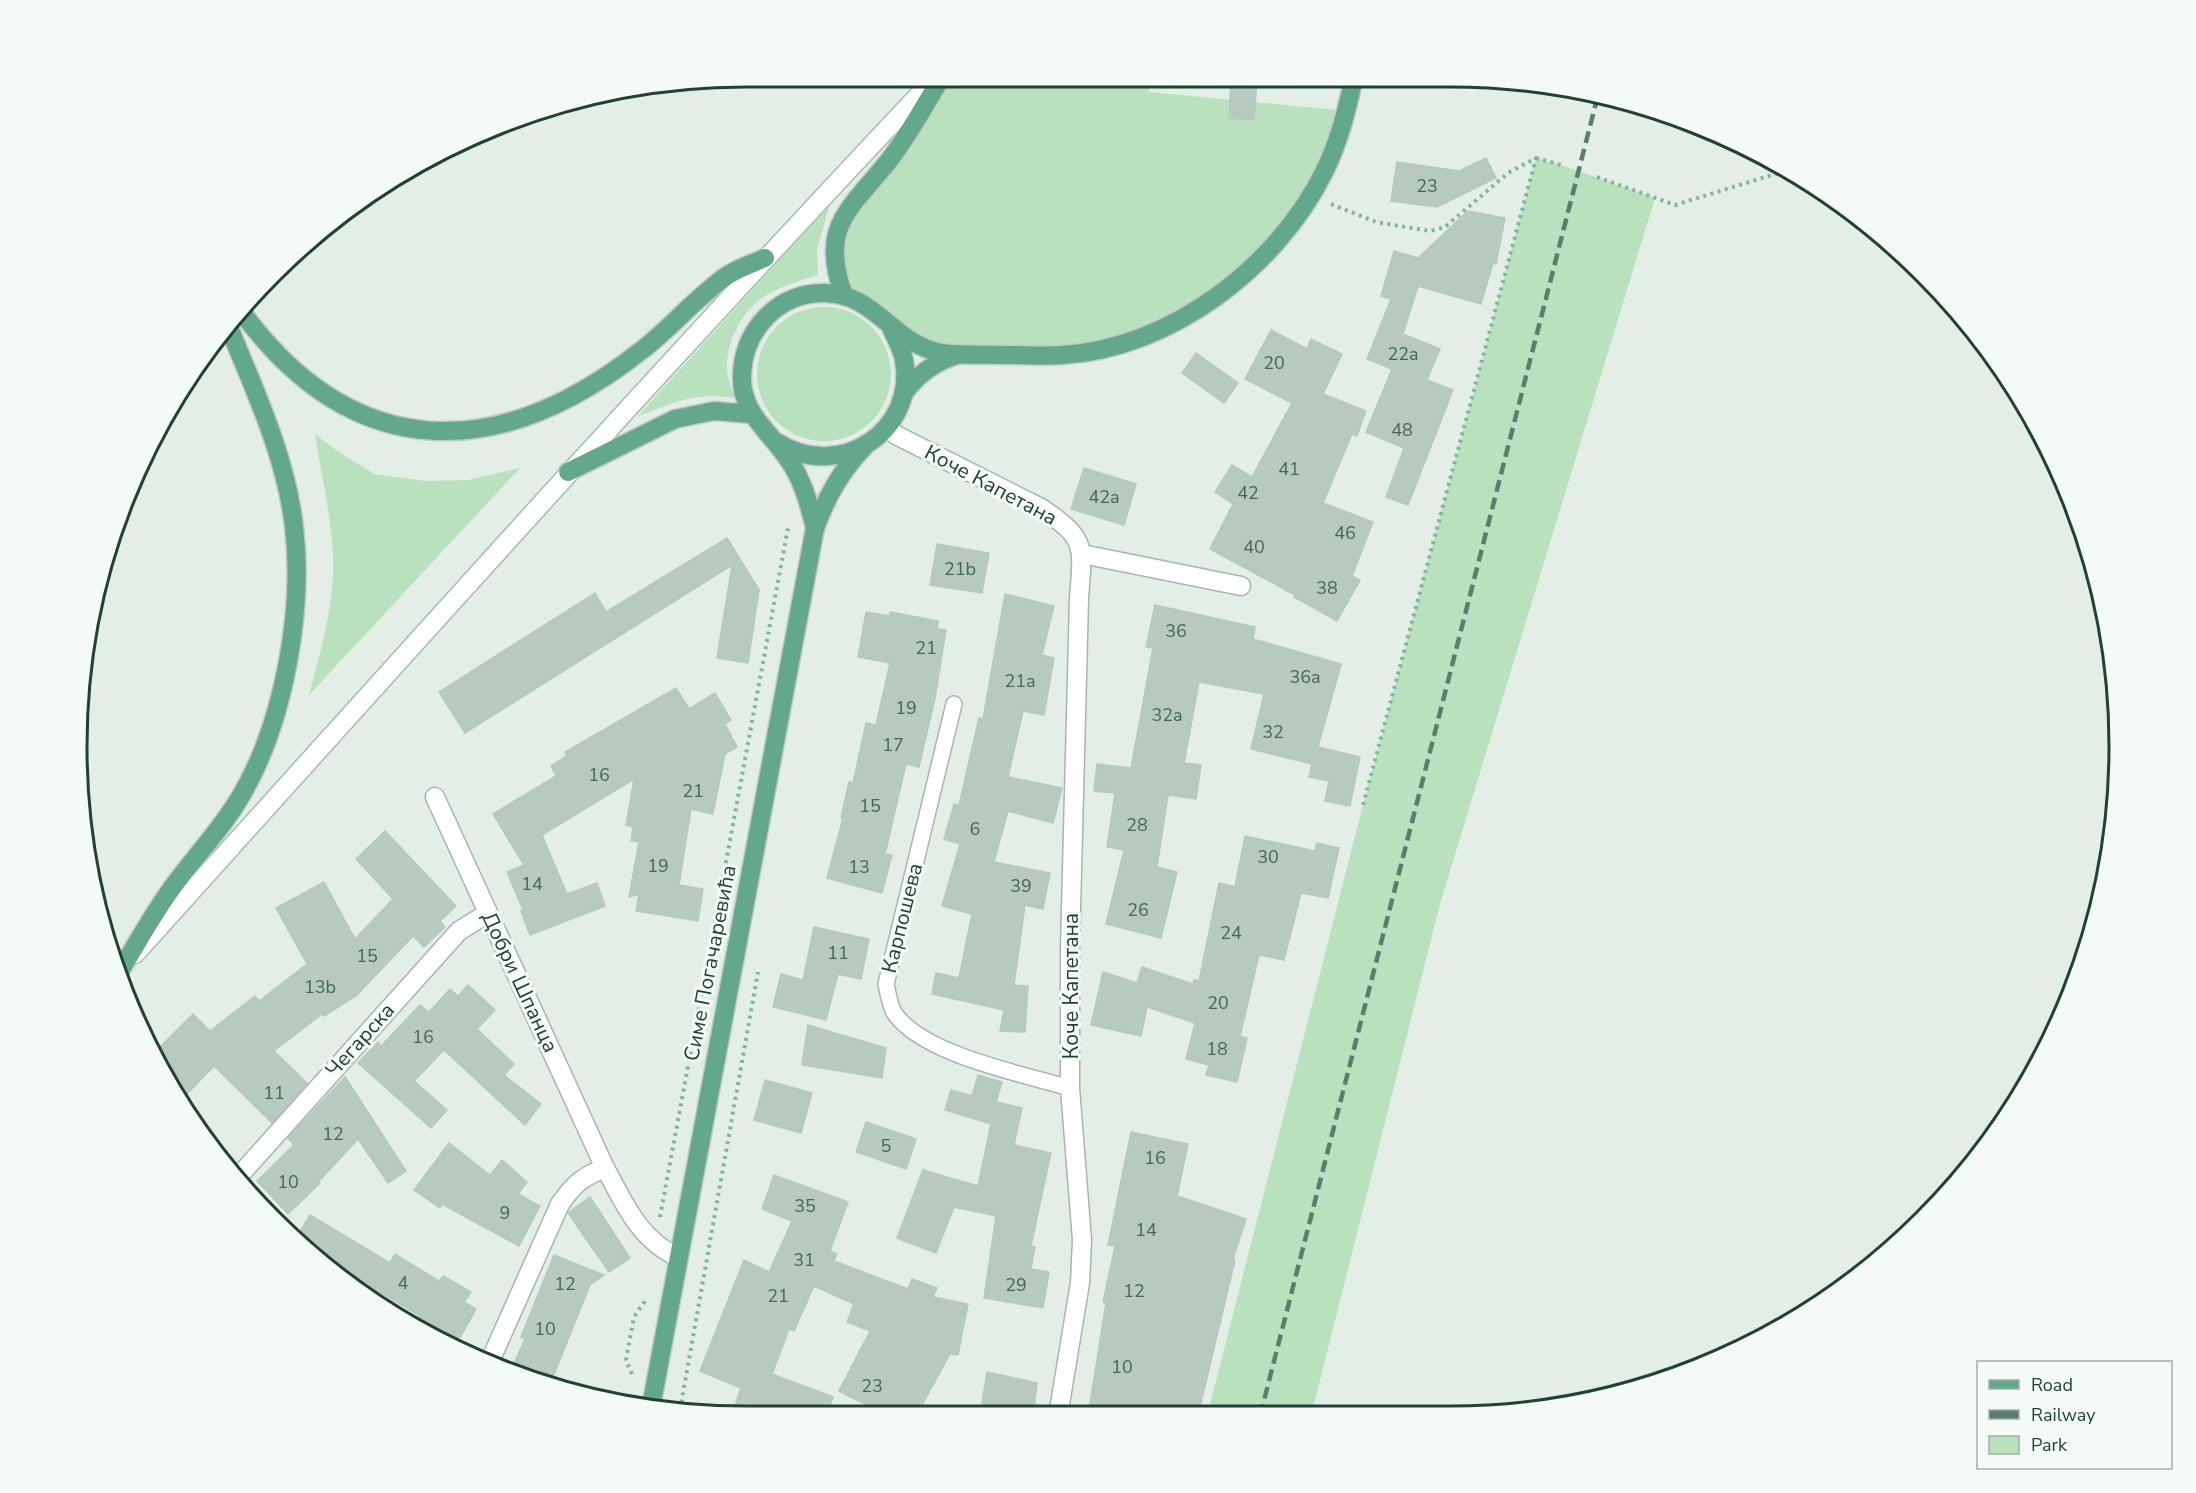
<svg xmlns="http://www.w3.org/2000/svg" width="2196" height="1493" viewBox="0 0 2196 1493" font-family="'Nunito Sans',sans-serif">
  <style>
    .green { fill: #bae1be }
    .building { fill: #b8cac0; stroke: #b5c9bd; stroke-width: 1.5 }
    .lines { fill: none; stroke-linecap: round; stroke-linejoin: round }
    .lane-casing { stroke: #a5b7ad; stroke-width: 18 }
    .street-casing { stroke: #a5b7ad; stroke-width: 21 }
    .secondary-casing { stroke: #a3beb0; stroke-width: 21 }
    .primary-casing { stroke: #c1cac6; stroke-width: 21 }
    .path { stroke: #80b59c; stroke-width: 4; stroke-dasharray: 3 4.5; stroke-linecap: butt }
    .lane { stroke: #fff; stroke-width: 15 }
    .street { stroke: #fff; stroke-width: 18 }
    .secondary { stroke: #fff; stroke-width: 18 }
    .primary { stroke: #63a88b; stroke-width: 18 }
    .rail { stroke: #5b7d6e; stroke-width: 4.5; stroke-dasharray: 12 6; stroke-linecap: butt }
    .labels { text-anchor: middle; dominant-baseline: central; stroke-width: 6; stroke-linejoin: round; paint-order: stroke }
    .number-label { font-size: 18px; fill: #476456 }
    .street-label { font-size: 21px; fill: #214233; stroke: #f4faf6 }
    .rim { fill: none; stroke: #214233; stroke-width: 3 }
  </style>
  <rect width="100%" height="100%" fill="#e3eee7"/>
  <g class="green">
    <path d="M1150,79l-1,13 198,19 -22,60 -104,123 -102,50 -177,9 -98,-57 -2,-78 98,-138z"/>
    <path d="M1536,158l25,7 94,33 -215,706 -129,512h-104l156,-611z"/>
    <path d="M830,204l-13,45 1,26c-16,5 -33,10 -48,18 -25,13 -43,45 -43,73 0,11 4,21 8,32 -42,-6 -61,4 -98,19z"/>
    <circle cx="824" cy="374" r="67"/>
    <path d="M315,434l25,19 35,21 50,7 43,-1 52,-12 -211,227c10,-38 22,-78 24,-118 2,-48 -11,-96 -18,-143z"/>
  </g>
  <g class="building">
    <path d="M1231,78h26l-3,42 -25,-2z"/>
    <path d="M1486,158l10,20 -59,29 -46,-6 6,-39 62,9z"/>
    <path d="M1468,211l37,7 -9,46 -3,-1 -12,41 -63,-18 -15,48 37,15 -13,31 26,10 -45,115 -22,-8 18,-49 -38,-16 26,-63 -25,-10 24,-60 -10,-3 13,-45 24,7z"/>
    <path d="M1271,330l36,19 4,-10 31,15 -19,40 43,17 -9,25 -5,-2 -29,69 50,19 -21,54 8,4 -23,41 -43,-24 1,-2 -85,-46 23,-45 -18,-12 17,-27 20,12 40,-74 -47,-24z"/>
    <path d="M1196,353l42,30 -14,20 -42,-30z"/>
    <path d="M1084,468l52,16 -12,41 -53,-16z"/>
    <path d="M727,538l32,52 -11,73 -31,-5 15,-93 -267,168 -26,-41 156,-99 11,19z"/>
    <path d="M937,544l52,9 -7,40 -52,-8z"/>
    <path d="M1005,594l49,12 -12,49 12,3 -10,57 -21,-4 -15,66 54,11 -9,35 -45,-12 -14,51 56,11 -7,36 -18,-4 -11,80 14,1 -3,46 -25,-1 4,-21 -72,-16 4,-21 23,5 13,-64 -30,-8 18,-62 -16,-5 10,-35 5,1 20,-87 4,1z"/>
    <path d="M1155,605l100,22 -2,12 88,25 -23,83 42,10 -10,49 -25,-5 4,-20 -20,-4 3,-13 -61,-15 13,-55 -65,-12 -15,81 17,2 -5,34 -28,-4 -11,72 20,5 -16,66 -55,-14 18,-74 -17,-3 8,-54 -21,-2 3,-27 34,4 22,-120 -7,-1z"/>
    <path d="M866,612l24,4v-4l48,9 -1,8 9,1 -11,68 -16,69 -13,-3 -21,90 7,1 -10,38 -55,-15 16,-60h-2l8,-36 4,1 13,-60 10,2 14,-62 -32,-6z"/>
    <path d="M676,688l13,21 26,-16 16,27 -6,4 12,23 -12,7 -12,60 -22,-5 -12,76 24,4 -5,32 -62,-10 3,-17 -10,3 10,-55 -8,-1 2,-14 -7,-2 8,-46 -92,56 25,59 30,-11 8,23 -75,29 -9,-24 2,-1 -16,-38 17,-7 -31,-51 63,-38 -5,-10 16,-10 -2,-4z"/>
    <path d="M385,831l71,75 -16,15 5,6 -21,20 -11,-11 -57,60 -32,20 -2,-2 -48,37 33,32 -35,40 -58,-57 -33,34 -15,-19 -13,-27 40,-40 17,17 45,-35 4,5 48,-37 -31,-56 48,-26 31,57 38,-40 -37,-40z"/>
    <path d="M1245,836l70,15 2,-8 22,5 -11,50 -27,-5 -17,67 -25,-5 -19,81 7,2 -10,44 -31,-7 3,-10 -23,-6 9,-36 -48,-16 -6,29 -50,-11 12,-53 34,11 5,-16 51,17 1,-4 5,1 20,-98 16,4z"/>
    <path d="M814,927l55,12 -8,40 -23,-5 -12,46 -53,-13 8,-33 22,6z"/>
    <path d="M468,985l27,25 -18,19 37,35 -10,11 37,29 -16,21 -81,-75 -30,31 33,29 -16,18 -73,-65 20,-21 3,4 39,-41 9,7 21,-23 8,7z"/>
    <path d="M808,1025l78,23 -4,30 -80,-13z"/>
    <path d="M978,1075l24,7 -6,20 26,6 -8,37 37,8 -20,93 4,1 -4,22 18,3 -6,36 -59,-10 12,-82 -42,-9 -18,46 -39,-15 26,-68 55,16 13,-62 -46,-14 6,-20 21,6z"/>
    <path d="M345,1077l61,94 -18,12 -30,-44 -39,42 1,2 -32,31 -31,-33 37,-36 -6,-7z"/>
    <path d="M765,1080l47,13 -11,40 -47,-13z"/>
    <path d="M866,1122l50,17 -10,30 -50,-17z"/>
    <path d="M1131,1132l57,12 -11,52 69,23 -13,40 2,1 -35,147 -13,-3 -1,12h-98l18,-113 -3,-1 12,-56 -7,-1z"/>
    <path d="M449,1143l41,32 12,-15 25,22 -9,12 22,12 -21,40 -77,-42 -2,4 -26,-18z"/>
    <path d="M774,1175l74,27 -18,49 7,3 -3,7 74,28 4,-10 25,9 -4,9 35,7 -10,51 -8,-1 -34,62h-28l-49,-25 31,-60 -23,-9 7,-18 -40,-18 -20,45 -5,-2 -17,45 61,23 -7,19 -94,-1 9,-27 -41,-17 44,-111 25,12 23,-51 -30,-12z"/>
    <path d="M590,1197l40,61 -21,14 -41,-59z"/>
    <path d="M310,1215l80,48 5,-9 44,27 4,-5 28,16 -7,10 12,7 -19,34 -40,-23 3,-4 -71,-43 -3,4 -27,-16 -24,-21z"/>
    <path d="M554,1255l50,20 -14,10 -39,97 -39,-14 13,-29 -4,-2z"/>
    <path d="M987,1372l50,11 -4,33h-53z"/>
  </g>
  <g class="lines">
    <defs>
      <path id="lane" d="M954,704l-68,280c2,9 4,23 9,30 29,41 128,60 175,74"/>
      <g id="street">
        <path d="M887,428l9,7 145,73c46,31 42,37 38,90l-9,351v139l12,152 -2,43 -22,133"/>
        <path d="M1082,554l159,32"/>
        <path d="M435,797l170,371c-23,9 -31,16 -45,36l-70,157"/>
        <path d="M605,1168c20,36 33,70 72,89"/>
        <path d="M239,1176l220,-245 29,-18"/>
      </g>
      <path id="secondary" d="M135,954c264,-293 527,-587 798,-874"/>
      <g id="primary">
        <path d="M844,296c-26,-71 7,-87 47,-138 18,-24 33,-51 49,-78"/>
        <path d="M241,311c113,154 258,152 401,39 30,-23 55,-54 86,-75 11,-7 25,-12 37,-17"/>
        <path d="M904,393c14,-19 30,-31 53,-38"/>
        <path d="M778,443c61,38 139,-11 126,-83 -2,-11 -7,-20 -12,-30"/>
        <path d="M568,472l107,-53 39,-8 37,3"/>
        <path d="M815,528c-6,-24 -12,-48 -27,-69 -19,-29 -48,-46 -46,-85 2,-45 37,-82 83,-81 52,1 67,51 117,60 21,3 44,1 65,2 18,0 37,1 55,0 108,-6 215,-88 262,-183 15,-30 23,-62 30,-95"/>
        <path d="M121,969c17,-27 32,-55 51,-81 22,-31 51,-60 70,-94 42,-72 62,-185 52,-267 -8,-71 -40,-138 -66,-202"/>
        <path d="M651,1407l164,-879c12,-32 26,-57 49,-81"/>
      </g>
    </defs>
    <use href="#lane" class="lane-casing"/>
    <use href="#street" class="street-casing"/>
    <use href="#secondary" class="secondary-casing"/>
    <use href="#primary" class="primary-casing"/>
    <g class="path">
      <path d="M1536,158l25,7"/>
      <path d="M1597,177l78,28 113,-35"/>
      <path d="M1331,204l45,18 54,9 15,-4 63,-54 28,-15 -173,647"/>
      <path d="M660,1217l128,-689h3"/>
      <path d="M632,1374l-6,-14 8,-43 11,-16"/>
      <path d="M680,1410l78,-438"/>
    </g>
    <use href="#lane" class="lane"/>
    <use href="#street" class="street"/>
    <use href="#secondary" class="secondary"/>
    <use href="#primary" class="primary"/>
    <path class="rail" d="M1260,1416l338,-1321"/>
  </g>
  <g class="labels">
    <g class="number-label">
      <text x="1427" y="186">23</text>
      <text x="1403" y="354">22a</text>
      <text x="1274" y="363">20</text>
      <text x="1402" y="430">48</text>
      <text x="1289" y="469">41</text>
      <text x="1248" y="493">42</text>
      <text x="1104" y="497">42a</text>
      <text x="1345" y="533">46</text>
      <text x="1254" y="547">40</text>
      <text x="960" y="569">21b</text>
      <text x="1327" y="588">38</text>
      <text x="1176" y="631">36</text>
      <text x="926" y="648">21</text>
      <text x="1305" y="677">36a</text>
      <text x="1020" y="681">21a</text>
      <text x="906" y="708">19</text>
      <text x="1167" y="715">32a</text>
      <text x="1273" y="732">32</text>
      <text x="893" y="745">17</text>
      <text x="599" y="775">16</text>
      <text x="693" y="791">21</text>
      <text x="870" y="806">15</text>
      <text x="1137" y="825">28</text>
      <text x="975" y="829">6</text>
      <text x="1268" y="857">30</text>
      <text x="658" y="866">19</text>
      <text x="859" y="867">13</text>
      <text x="532" y="884">14</text>
      <text x="1021" y="886">39</text>
      <text x="1138" y="910">26</text>
      <text x="1231" y="933">24</text>
      <text x="838" y="953">11</text>
      <text x="367" y="956">15</text>
      <text x="320" y="987">13b</text>
      <text x="1218" y="1003">20</text>
      <text x="423" y="1037">16</text>
      <text x="1217" y="1049">18</text>
      <text x="274" y="1093">11</text>
      <text x="333" y="1134">12</text>
      <text x="886" y="1146">5</text>
      <text x="1155" y="1158">16</text>
      <text x="288" y="1182">10</text>
      <text x="805" y="1206">35</text>
      <text x="505" y="1213">9</text>
      <text x="1146" y="1230">14</text>
      <text x="804" y="1260">31</text>
      <text x="403" y="1283">4</text>
      <text x="565" y="1284">12</text>
      <text x="1016" y="1285">29</text>
      <text x="1134" y="1291">12</text>
      <text x="778" y="1296">21</text>
      <text x="545" y="1329">10</text>
      <text x="1122" y="1367">10</text>
      <text x="872" y="1386">23</text>
    </g>
    <g class="street-label">
      <text transform="translate(991 485) rotate(28)">Коче Капетана</text>
      <text transform="translate(902 918) rotate(-76)">Карпошева</text>
      <text transform="translate(710 963) rotate(-79)">Симе Погачаревића</text>
      <text transform="translate(520 982) rotate(65)">Добри Шпанца</text>
      <text transform="translate(1071 986) rotate(-90)">Коче Капетана</text>
      <text transform="translate(360 1040) rotate(-48)">Чегарска</text>
    </g>
  </g>
  <path d="M0 0H2196V1493H0ZM746 87H1450A659 659 0 0 1 2109 746V747A659 659 0 0 1 1450 1406H746A659 659 0 0 1 87 747V746A659 659 0 0 1 746 87Z" fill="#f4faf6" fill-rule="evenodd"/>
  <path class="rim" d="M746 87H1450A659 659 0 0 1 2109 746V747A659 659 0 0 1 1450 1406H746A659 659 0 0 1 87 747V746A659 659 0 0 1 746 87Z"/>
  <rect x="1977" y="1361" width="195" height="108" fill="#f4faf6" stroke="#a0b0a8" stroke-width="1.5"/>
  <rect x="1989" y="1380" width="30" height="9" fill="#63a88b" stroke="#a0b0a8" stroke-width="1.5"/>
  <text x="2031" y="1391" font-size="18" fill="#214233">Road</text>
  <rect x="1989" y="1410" width="30" height="9" fill="#5b7d6e" stroke="#a0b0a8" stroke-width="1.5"/>
  <text x="2031" y="1421" font-size="18" fill="#214233">Railway</text>
  <rect x="1989" y="1436" width="30" height="18" fill="#bae1be" stroke="#a0b0a8" stroke-width="1.5"/>
  <text x="2031" y="1451" font-size="18" fill="#214233">Park</text>
</svg>
